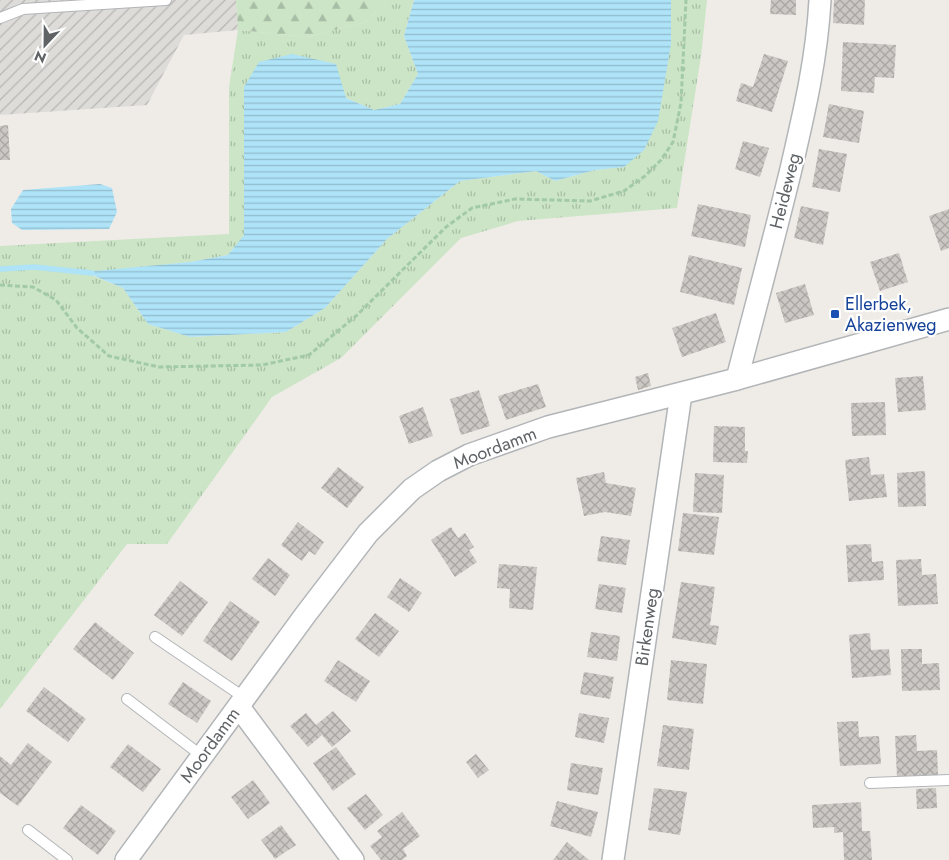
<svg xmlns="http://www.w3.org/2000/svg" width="949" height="860" viewBox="0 0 949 860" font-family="Jost,sans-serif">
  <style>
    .industrial { fill: url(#industrial-furrows) }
    .grass { fill: url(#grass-tufts) }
    .forest { fill: url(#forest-firs) }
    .water { fill: url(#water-rules) }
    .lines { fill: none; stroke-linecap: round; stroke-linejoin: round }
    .stream { stroke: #aee3f8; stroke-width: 5.5 }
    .building { fill: url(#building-cross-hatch) }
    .lane-casing { stroke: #b2b5b8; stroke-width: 12 }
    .street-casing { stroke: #b2b5b8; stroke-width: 24 }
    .path { stroke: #a2caa8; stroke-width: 3; stroke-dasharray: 5 2.5; stroke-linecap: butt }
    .lane { stroke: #fff; stroke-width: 10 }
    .street { stroke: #fff; stroke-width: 21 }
    .transit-dot { fill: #1a4fb4; stroke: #fff; stroke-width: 2 }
    .labels { text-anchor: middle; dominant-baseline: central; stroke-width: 4.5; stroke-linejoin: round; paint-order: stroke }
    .street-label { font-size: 18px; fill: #5f6366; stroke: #fff }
    .transit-label { font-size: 18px; fill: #164399; stroke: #fff; text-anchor: start }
  </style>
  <defs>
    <pattern id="industrial-furrows" width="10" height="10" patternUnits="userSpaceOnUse" patternTransform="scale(1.25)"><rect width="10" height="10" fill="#dedcd9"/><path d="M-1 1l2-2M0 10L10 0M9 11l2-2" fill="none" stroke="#b7b6b4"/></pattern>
    <pattern id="grass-tufts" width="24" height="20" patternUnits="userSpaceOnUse" patternTransform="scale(1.25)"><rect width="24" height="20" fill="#cbe5c6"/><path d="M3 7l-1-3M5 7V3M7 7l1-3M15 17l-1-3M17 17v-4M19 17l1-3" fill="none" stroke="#a8bda5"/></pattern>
    <pattern id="forest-firs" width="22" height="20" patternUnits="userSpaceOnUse" patternTransform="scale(1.25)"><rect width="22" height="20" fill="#cbe5c6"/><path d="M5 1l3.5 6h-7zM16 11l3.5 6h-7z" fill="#a8bda5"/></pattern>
    <pattern id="water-rules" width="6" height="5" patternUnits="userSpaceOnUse" patternTransform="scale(1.25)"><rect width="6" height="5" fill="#aee3f8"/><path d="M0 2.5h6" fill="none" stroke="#91bccd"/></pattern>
    <pattern id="building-cross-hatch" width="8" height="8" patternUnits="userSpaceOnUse" patternTransform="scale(1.25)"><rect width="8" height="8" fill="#cbc7c3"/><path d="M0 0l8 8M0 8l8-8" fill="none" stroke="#a8a5a2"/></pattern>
  </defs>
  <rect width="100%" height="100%" fill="#efece7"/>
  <path class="industrial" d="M0,0h236l2,30 -54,5 -37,70 -147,10z"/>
  <path class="grass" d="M387,0h27l-10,36 14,38 -18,30 -26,6 -28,-12 -102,-11v149l-16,19 -38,7 -104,11 37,15 25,36 42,13 96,-5 39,-24 62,-69 73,-58 76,-10 19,10 40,-11 29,-3 47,-123v-44h36l-6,56 -24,152 -159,13 -57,17 -120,120 -69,39 -105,147h-40l-127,165v-463l229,-12v-147l9,-57 69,7 59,-15z"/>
  <path class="forest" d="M236,0h151l-21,22 -59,15 -69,-7z"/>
  <g class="water">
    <path d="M414,0h257v44l-13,77 -14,29 -20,17 -29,3 -40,11 -19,-10 -76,10 -73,58 -62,69 -39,24 -96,5 -42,-13 -25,-36 -38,-16 105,-10 38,-7 16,-20v-148l15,-25 33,-8 44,10 10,34 28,12 26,-6 18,-30 -14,-38z"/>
    <path d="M100,184l12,4 5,24 -8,17 -87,1 -10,-7 -1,-14 12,-19z"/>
  </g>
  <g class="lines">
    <path class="stream" d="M0,269l34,-2 58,6"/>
  </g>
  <g class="building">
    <path d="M771,0h25v15l-26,-1z"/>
    <path d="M834,0h31l-1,25 -31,-2z"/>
    <path d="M843,42l53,3 -2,33 -19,-1 -1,16 -33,-2z"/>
    <path d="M764,54l24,7 -16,51 -36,-11 5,-18 12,4z"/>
    <path d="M829,104l35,7 -5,32 -36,-6z"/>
    <path d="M8,125l2,35h-10v-34z"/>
    <path d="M743,141l26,7 -9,29 -25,-8z"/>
    <path d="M819,149l28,5 -7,38 -28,-5z"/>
    <path d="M698,204l53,11 -6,32 -54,-11z"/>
    <path d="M801,206l28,6 -6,33 -29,-7z"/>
    <path d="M949,209v39l-8,3 -12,-35z"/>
    <path d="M899,253l9,29 -28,9 -10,-29z"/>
    <path d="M689,255l53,13 -8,37 -54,-13z"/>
    <path d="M805,284l9,31 -29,8 -9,-30z"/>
    <path d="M716,313l10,29 -44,15 -10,-29z"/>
    <path d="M648,373l3,13 -13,4 -3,-13z"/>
    <path d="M923,376l3,34 -28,2 -3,-34z"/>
    <path d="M538,384l8,23 -40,13 -8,-24z"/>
    <path d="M479,390l11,36 -29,9 -11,-36z"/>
    <path d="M885,402l1,33 -34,1 -1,-33z"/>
    <path d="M423,407l10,29 -24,8 -10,-28z"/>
    <path d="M714,426l31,1v24h3l-1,12 -34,-1z"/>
    <path d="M869,457l2,18 13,-1 3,23 -38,4 -4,-41z"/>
    <path d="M338,467l26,20 -17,21 -26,-20z"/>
    <path d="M925,471l1,35 -28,1 -1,-34z"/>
    <path d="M604,472l2,11 30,5 -5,28 -26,-4 -21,4 -8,-38z"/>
    <path d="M695,473l29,2 -2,38 -29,-1z"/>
    <path d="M683,513l36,4 -5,38 -36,-4z"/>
    <path d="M298,522l26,20 -9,13 -6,-4 -7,10 -21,-16z"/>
    <path d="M451,527l7,11 7,-5 9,14 -5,3 8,12 -22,15 -24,-37z"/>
    <path d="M601,536l29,4 -4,25 -29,-4z"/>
    <path d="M871,544l1,18 11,-1 1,19 -36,2 -2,-37z"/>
    <path d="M268,558l22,17 -15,21 -23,-17z"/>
    <path d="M921,559l1,16 14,-1 2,30 -40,2 -2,-46z"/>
    <path d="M499,564l38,3 -4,43 -24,-2 1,-19 -13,-1z"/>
    <path d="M400,578l22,15 -13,19 -22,-15z"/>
    <path d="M180,581l28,21 -26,34 -28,-21z"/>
    <path d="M681,582l34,5 -5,38 9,1 -3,19 -44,-7z"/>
    <path d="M599,584l27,4 -4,25 -27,-4z"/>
    <path d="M230,601l30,21 -28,39 -29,-20z"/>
    <path d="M375,613l24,18 -20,26 -24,-18z"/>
    <path d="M95,622l39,31 -21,27 -40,-31z"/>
    <path d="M591,632l29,4 -3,25 -30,-4z"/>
    <path d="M870,633l1,17 18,-1 2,26 -39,3 -3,-43z"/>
    <path d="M901,649h21v15l17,-1 1,27 -38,1z"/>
    <path d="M338,660l32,21 -14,21 -32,-21z"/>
    <path d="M671,660l36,4 -4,40 -36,-4z"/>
    <path d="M584,672l30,5 -4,22 -30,-5z"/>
    <path d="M183,682l28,19 -14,22 -29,-19z"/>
    <path d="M44,687l42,32 -18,23 -42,-31z"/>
    <path d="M333,711l18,20 -19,16 -10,-12 -14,12 -18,-21 16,-13 10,12z"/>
    <path d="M579,713l30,5 -5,25 -29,-6z"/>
    <path d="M858,721l1,16 20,-1 2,28 -41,2 -3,-44z"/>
    <path d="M663,725l31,4 -5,41 -32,-4z"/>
    <path d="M916,735l1,16 20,-1 1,25 -41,2 -2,-41z"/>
    <path d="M28,743l24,19 -34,44 -18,-13v-37l11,9z"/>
    <path d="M128,744l33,25 -18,23 -33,-25z"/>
    <path d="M336,747l20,27 -23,17 -20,-28z"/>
    <path d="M476,754l13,16 -11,8 -12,-16z"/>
    <path d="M571,763l32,5 -5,27 -31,-5z"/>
    <path d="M253,780l17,23 -22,16 -17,-22z"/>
    <path d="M654,788l33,4 -7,43 -32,-5z"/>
    <path d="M936,788l1,20 -20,1 -1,-20z"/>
    <path d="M366,794l17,21 -18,15 -18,-22z"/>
    <path d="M557,801l41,11 -7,25 -41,-11z"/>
    <path d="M861,802l1,29h8l2,29h-28l-1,-28 -9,1v-6l-21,1 -1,-23z"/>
    <path d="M81,805l35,26 -18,24 -35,-27z"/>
    <path d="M402,812l18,24 -17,13 4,7 -5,4h-21l-11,-14 12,-9 -5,-6z"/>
    <path d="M281,825l15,20 -21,14 -14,-19z"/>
    <path d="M567,842l22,18h-36z"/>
  </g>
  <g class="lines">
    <defs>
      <g id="lane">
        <path d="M0,18l23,-9 143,-9"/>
        <path d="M155,637l90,61"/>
        <path d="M127,699l75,57"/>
        <path d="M870,783l79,-3"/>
        <path d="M28,830l39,30"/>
      </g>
      <g id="street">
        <path d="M737,379c18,-70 37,-140 54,-210 13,-56 26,-111 29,-169"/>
        <path d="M239,707l114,153"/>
        <path d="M126,860l180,-246 62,-81 44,-44 26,-18 31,-16 79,-28 189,-48 212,-60"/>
        <path d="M613,860l68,-466"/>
      </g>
    </defs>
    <use href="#lane" class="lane-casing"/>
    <use href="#street" class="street-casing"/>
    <path class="path" d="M0,285l33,2 23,13 21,28 32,28 50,11 103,-2 47,-10 47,-39 90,-89 26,-19 43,-9 75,2 34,-10 21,-15 16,-16 12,-18 8,-39 5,-103"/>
    <use href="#lane" class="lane"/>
    <use href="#street" class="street"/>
  </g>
  <rect class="transit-dot" x="830" y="309" width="10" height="10" rx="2.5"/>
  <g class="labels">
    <g class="street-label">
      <text transform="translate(785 191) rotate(-76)">Heideweg</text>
      <text transform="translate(495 448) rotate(-21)">Moordamm</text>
      <text transform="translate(647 627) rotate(-82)">Birkenweg</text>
      <text transform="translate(210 745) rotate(-54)">Moordamm</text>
    </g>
    <g class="transit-label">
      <text x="845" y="304">Ellerbek,<tspan x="845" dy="21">Akazienweg</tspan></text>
    </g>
  </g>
  <g transform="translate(45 45) rotate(202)" stroke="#ffffff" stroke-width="4" paint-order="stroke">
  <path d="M0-4L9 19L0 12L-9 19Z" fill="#5f6366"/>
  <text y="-8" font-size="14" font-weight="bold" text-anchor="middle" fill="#5f6366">N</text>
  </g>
</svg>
